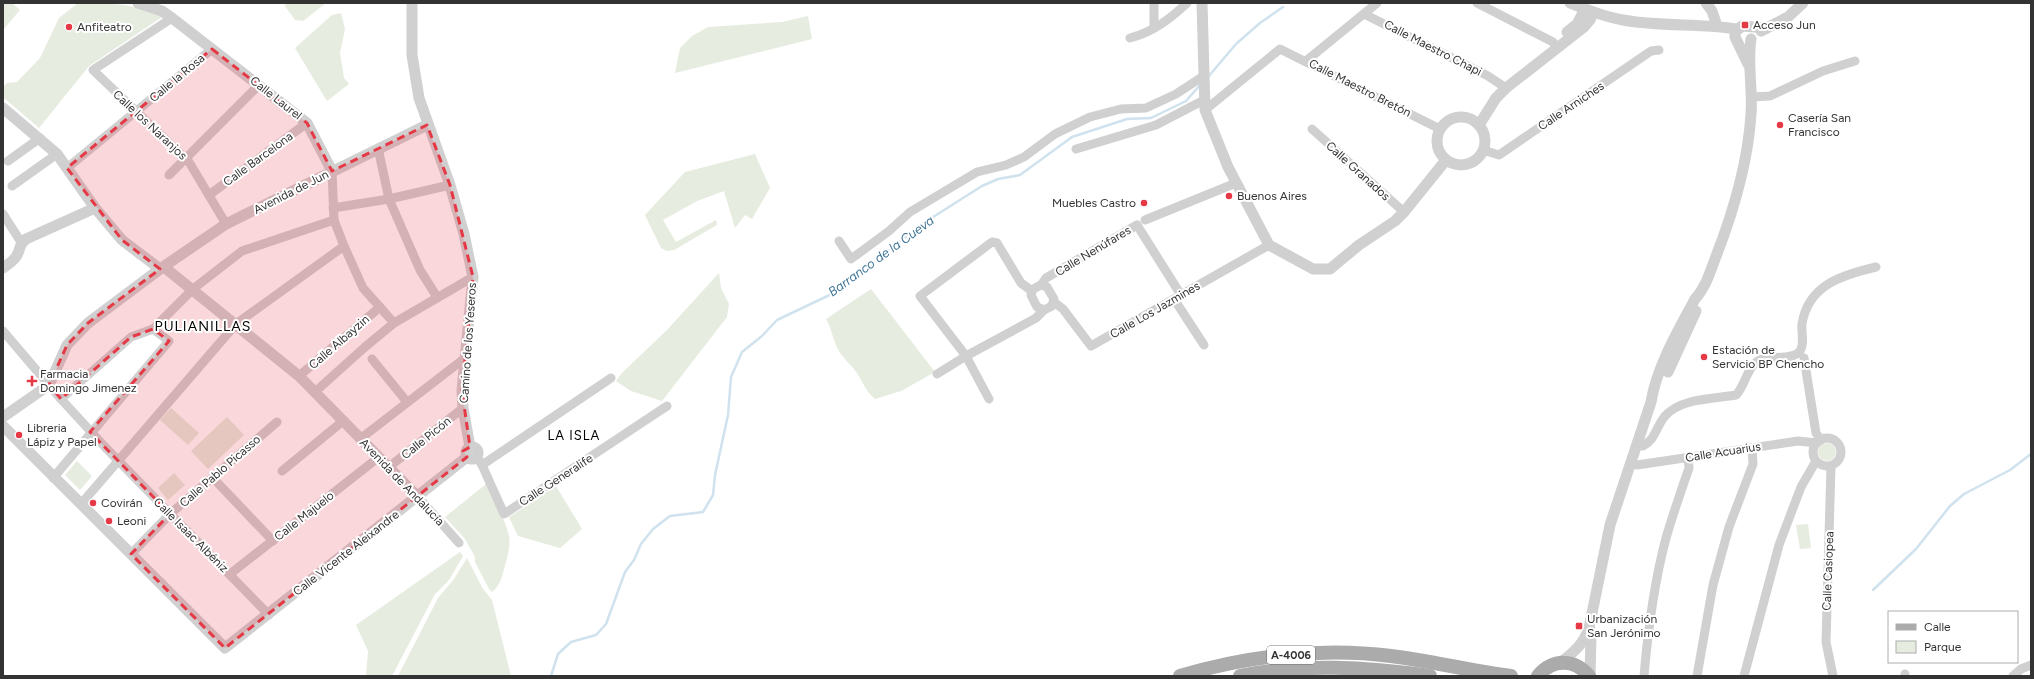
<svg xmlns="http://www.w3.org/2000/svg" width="2034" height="679" viewBox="0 0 2034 679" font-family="Figtree,sans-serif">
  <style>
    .green { fill: #e6ecdf }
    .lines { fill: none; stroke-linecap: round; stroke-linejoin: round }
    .stream { stroke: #cfe2ee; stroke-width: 2.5 }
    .minor { stroke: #d0d0d0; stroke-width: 9 }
    .tertiary { stroke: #d0d0d0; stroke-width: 11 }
    .primary { stroke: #ababab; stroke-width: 14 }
    .marked { fill: #e63946; fill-opacity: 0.2; stroke: #e63946; stroke-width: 3; stroke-dasharray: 8 5; stroke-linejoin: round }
    .poi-dot { fill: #e63946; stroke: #fff; stroke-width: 1.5 }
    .labels { text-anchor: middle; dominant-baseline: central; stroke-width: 4; stroke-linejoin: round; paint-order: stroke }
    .shield { fill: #fff; stroke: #707070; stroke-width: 1 }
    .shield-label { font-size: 11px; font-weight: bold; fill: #333 }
    .poi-label { font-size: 12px; fill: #333; stroke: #fff; text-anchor: start }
    .street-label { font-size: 12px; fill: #333; stroke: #fff }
    .water-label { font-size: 13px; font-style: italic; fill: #3f7597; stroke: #fff }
    .neighbourhood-label { font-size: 13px; letter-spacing: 1px; fill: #000; stroke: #fff }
    .quarter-label { font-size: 14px; letter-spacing: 1px; fill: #000; stroke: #fff }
  </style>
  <rect width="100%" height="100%" fill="#fff"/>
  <g class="green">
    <path d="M3,3h9l8,7 -17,20z"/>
    <path d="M78,3c29,0 58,0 84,14l-73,49 -50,62 -36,-31v-10l4,-4 10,-1 23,-24 19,-40z"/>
    <path d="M286,3h40l-23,18 -8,-1 -10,-14z"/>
    <path d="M341,13l4,16 -5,24 4,25 5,6 -22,17 -32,-53 37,-33z"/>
    <path d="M808,16l4,23 -137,34 5,-25 12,-12 16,-9 74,-5z"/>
    <path d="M755,154l15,34 -18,31 -7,-4 -10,13 -11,-37 -27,10 -34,19 13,22 40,-22 1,5 -43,25 -7,1 -6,-3 -16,-33 40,-43z"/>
    <path d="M719,273l2,15 8,16 -2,13 -65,84 -31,-10 -15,-10 6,-8 45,-43z"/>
    <path d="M871,289l64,83 -34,19 -26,8c-10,-9 -11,-15 -18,-26 -5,-8 -13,-13 -18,-22 -6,-10 -7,-22 -13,-32z"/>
    <path d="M171,408l28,25 -11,12 -28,-25z"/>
    <path d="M227,417l17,18 -36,34 -17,-18z"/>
    <circle cx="1827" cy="452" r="9"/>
    <path d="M77,461l15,15 -12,14 -15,-15z"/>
    <path d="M174,473l11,12 -17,15 -10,-12z"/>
    <path d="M486,484c8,17 19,34 23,52 2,12 -3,26 -6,37 -2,7 -5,15 -11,19l-3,-3 -14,-27v-5l-10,-18 -20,-22z"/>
    <path d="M556,486l26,43 -22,19 -42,-12 -9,-19z"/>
    <path d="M1808,524l3,24 -11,1 -4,-24z"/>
    <path d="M460,552l3,4 -14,24 -14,14 -43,82h-26l2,-25 -12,-26z"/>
    <path d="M467,558l16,31 9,11 19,76h-113l40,-78 16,-19z"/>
  </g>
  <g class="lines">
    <g class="stream">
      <path d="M1208,77l28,-33 24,-21 23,-16"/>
      <path d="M1873,590l43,-41 34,-43 14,-12 46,-24 21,-16"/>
      <path d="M551,676l7,-22 13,-12 25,-7 10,-11 19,-52 9,-12 7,-16 12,-15 17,-13 33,-4 10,-17 2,-20 13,-60 3,-38 11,-25 20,-16 15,-16 61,-29 84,-67 60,-38 16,-7 22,-4 52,-38 55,-18 24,-1 35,-17 14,-16"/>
    </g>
    <g class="minor">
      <path d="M1477,3l76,39 4,6"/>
      <path d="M1364,14l124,62 18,12"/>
      <path d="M172,18l-79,52 96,92 37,62"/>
      <path d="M1154,28v-25"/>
      <path d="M1130,38c23,-6 40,-19 57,-35"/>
      <path d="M1306,61l71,-58"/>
      <path d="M1751,97l19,-1 53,-25 32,-10"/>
      <path d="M1205,110l75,-61 160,80"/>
      <path d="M1312,129l92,83"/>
      <path d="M378,148l11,51 31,71 17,27"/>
      <path d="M1076,149l80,-24 48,-25"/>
      <path d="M1483,150l16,5 152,-104 8,-1"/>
      <path d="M8,161l32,-23"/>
      <path d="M67,168l145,-119"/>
      <path d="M332,171l2,49 10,26 19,42 31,35"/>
      <path d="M169,175l90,-90"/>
      <path d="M12,186l45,-32"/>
      <path d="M209,195l98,-72"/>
      <path d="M333,208l56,-9 61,-14"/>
      <path d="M3,214l18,28"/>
      <path d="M1145,220l91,-37"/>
      <path d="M839,241l12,18 38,-28 21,-19 67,-40 29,-7 18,-8 31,-23 35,-17 31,-8 25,-1 30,-14 26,-17"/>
      <path d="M1041,285l5,-7 91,-53 44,70"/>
      <path d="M1041,285l6,2 7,12 -2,7 -8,4 -7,-3 -6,-12 2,-6z"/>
      <path d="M1174,299l30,46"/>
      <path d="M1054,302l9,7 28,37 178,-101"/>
      <path d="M3,331l58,68 44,48 164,168"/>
      <path d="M1804,358l12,75 5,7"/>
      <path d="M372,359l35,43"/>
      <path d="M937,374l29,-18 70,-38 8,-8"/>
      <path d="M299,376l81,-69"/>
      <path d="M316,391l49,-44 29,-24 79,-46"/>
      <path d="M61,399l70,-62 22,-8 40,-40 49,-38 92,-31"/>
      <path d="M989,399l-23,-43 -46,-60 72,-54 5,1 24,40 11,8"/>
      <circle cx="1827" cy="452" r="14"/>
      <path d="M360,439l105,-81"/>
      <path d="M1637,444l6,2c12,-6 13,-19 22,-30 16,-18 48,-17 71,-21 10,-10 11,-31 26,-36 10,-3 32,1 38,-8 5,-8 1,-18 2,-27 6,-39 40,-49 74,-57"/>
      <path d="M477,457l5,8 22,49 163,-108"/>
      <path d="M1630,463l7,2 161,-24 19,2"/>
      <path d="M482,465l129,-87"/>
      <path d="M1831,466l-5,176 7,34"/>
      <path d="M389,467l74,-59"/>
      <path d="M282,471l61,-50"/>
      <path d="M53,478l116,-137 -16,-12"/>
      <path d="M213,478l60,63"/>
      <path d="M418,497l41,46"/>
      <path d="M81,504l155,-180 108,-78"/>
      <path d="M131,554l39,-40 107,-92"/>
      <path d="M230,574l149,-117"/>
      <path d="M1905,674v2"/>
      <path d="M1644,676c4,-47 10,-93 22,-138 7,-24 15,-47 23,-70l-1,-11"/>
      <path d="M1697,676l16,-91 16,-58 24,-63 -1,-16"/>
      <path d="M1744,676l35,-131 22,-58 15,-26"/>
      <path d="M2013,676l8,-7 10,-4"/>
    </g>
    <g class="tertiary">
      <path d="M138,3l24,8 10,7 135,105 25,48"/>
      <path d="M412,3v52l7,43 31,87 14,49 9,43 -11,114 1,17 7,39"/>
      <path d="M1202,3l3,107 23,57 41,78 44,24h17l29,-24 36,-24 9,-9 42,-52"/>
      <path d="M1570,3c17,7 35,14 53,17 38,7 77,3 114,9"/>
      <path d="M1706,3l6,8 5,15"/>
      <path d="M1761,31l27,-14 15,-14"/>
      <path d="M1567,32l10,-8 8,-15"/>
      <path d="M1748,64l-13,-27v-5l7,-6 25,2"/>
      <path d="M3,108l54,46 38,54 27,32 38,29"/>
      <circle cx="1461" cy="141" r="24"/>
      <path d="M1479,125l17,-27 10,-10 78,-61 6,-7 3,-8"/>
      <path d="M164,267l135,109 119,121"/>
      <path d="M3,268c5,-4 13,-8 15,-15 3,-6 1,-9 8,-14l69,-31"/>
      <path d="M1668,372l28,-61"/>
      <path d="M3,417l46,-32 18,-40 21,-22 72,-54 66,-45 201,-99"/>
      <path d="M3,426l222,222 242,-191"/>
      <circle cx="472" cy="453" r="6"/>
      <path d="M1590,630l1,7 -1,39"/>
      <path d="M1560,663c14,-11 23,-18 29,-35l21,-103 41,-123c6,-36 27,-71 44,-103 10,-11 15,-26 20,-40 18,-46 33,-95 36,-145 2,-25 -4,-50 0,-75"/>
    </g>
    <g class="primary">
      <path d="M1180,676c66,-20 141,-29 211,-20 40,5 80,15 120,20"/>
      <path d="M1240,676c62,-13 127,-9 190,0"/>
      <path d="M1538,676c15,-18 37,-17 51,0"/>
    </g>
  </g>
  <path class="marked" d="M212,49l95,74 25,48 95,-46 23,60 23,92 -11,114 8,56 -7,4 4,6 -242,191 -94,-94 39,-40 -80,-82 79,-91 -16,-12 -22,8 -70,62 -12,-14 18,-40 21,-22 72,-54 -38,-29 -55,-72z"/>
  <g class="poi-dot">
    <rect x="1741" y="21" width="8" height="8" rx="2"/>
    <circle cx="69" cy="27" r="4"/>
    <circle cx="1780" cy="125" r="4"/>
    <circle cx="1229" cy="196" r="4"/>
    <circle cx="1144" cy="203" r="4"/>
    <circle cx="1704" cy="357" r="4"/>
    <path d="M30 375h4v4h4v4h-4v4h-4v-4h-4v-4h4z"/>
    <circle cx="19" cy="435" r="4"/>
    <circle cx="93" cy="503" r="4"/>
    <circle cx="109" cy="521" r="4"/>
    <rect x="1575" y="622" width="8" height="8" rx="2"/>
  </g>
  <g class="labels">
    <rect class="shield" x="1267" y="646" width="48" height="18" rx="3"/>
    <g class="shield-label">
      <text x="1291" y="655">A-4006</text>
    </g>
    <g class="poi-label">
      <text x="1753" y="25">Acceso Jun</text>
      <text x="77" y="27">Anfiteatro</text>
      <text x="1788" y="118">Casería San<tspan x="1788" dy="14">Francisco</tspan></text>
      <text x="1237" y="196">Buenos Aires</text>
      <text x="1136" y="203" text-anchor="end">Muebles Castro</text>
      <text x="1712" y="350">Estación de<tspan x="1712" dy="14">Servicio BP Chencho</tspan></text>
      <text x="40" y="374">Farmacia<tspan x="40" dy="14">Domingo Jimenez</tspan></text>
      <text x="27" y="428">Libreria<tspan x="27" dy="14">Lápiz y Papel</tspan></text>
      <text x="101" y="503">Covirán</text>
      <text x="117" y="521">Leoni</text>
      <text x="1587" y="619">Urbanización<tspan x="1587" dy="14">San Jerónimo</tspan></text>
    </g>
    <g class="street-label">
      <text transform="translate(1433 48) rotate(27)">Calle Maestro Chapi</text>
      <text transform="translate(177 78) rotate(-40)">Calle la Rosa</text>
      <text transform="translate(1360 88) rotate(27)">Calle Maestro Bretón</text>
      <text transform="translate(276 98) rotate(38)">Calle Laurel</text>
      <text transform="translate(1571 106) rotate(-34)">Calle Arniches</text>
      <text transform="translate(150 125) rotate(43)">Calle los Naranjos</text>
      <text transform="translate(258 159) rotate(-36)">Calle Barcelona</text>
      <text transform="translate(1358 171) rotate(42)">Calle Granados</text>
      <text transform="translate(291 192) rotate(-27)">Avenida de Jun</text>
      <text transform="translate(1093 251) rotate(-31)">Calle Nenúfares</text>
      <text transform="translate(1155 310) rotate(-30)">Calle Los Jazmines</text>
      <text transform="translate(339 342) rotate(-41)">Calle Albayzin</text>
      <text transform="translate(468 343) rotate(-86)">Camino de los Yeseros</text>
      <text transform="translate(426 438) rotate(-39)">Calle Picón</text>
      <text transform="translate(1723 452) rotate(-9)">Calle Acuarius</text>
      <text transform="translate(220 471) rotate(-41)">Calle Pablo Picasso</text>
      <text transform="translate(556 480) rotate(-33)">Calle Generalife</text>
      <text transform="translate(402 482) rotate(46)">Avenida de Andalucía</text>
      <text transform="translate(304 516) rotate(-38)">Calle Majuelo</text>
      <text transform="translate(191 535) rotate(45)">Calle Isaac Albéniz</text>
      <text transform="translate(346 553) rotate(-38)">Calle Vicente Aleixandre</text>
      <text transform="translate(1828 571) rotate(-88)">Calle Casiopea</text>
    </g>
    <g class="water-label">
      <text transform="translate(881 256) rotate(-36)">Barranco de la Cueva</text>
    </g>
    <g class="neighbourhood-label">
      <text x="574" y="435">LA ISLA</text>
    </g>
    <g class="quarter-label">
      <text x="203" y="326">PULIANILLAS</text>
    </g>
  </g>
  <rect width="2034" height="679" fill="none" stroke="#333333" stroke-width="8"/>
  <rect x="1888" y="611" width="130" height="52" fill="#ffffff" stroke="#adadad"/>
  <rect x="1896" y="624" width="20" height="6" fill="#ababab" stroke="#adadad"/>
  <text x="1924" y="631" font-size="12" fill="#333333">Calle</text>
  <rect x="1896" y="641" width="20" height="12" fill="#e6ecdf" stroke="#adadad"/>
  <text x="1924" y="651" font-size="12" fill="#333333">Parque</text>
</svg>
